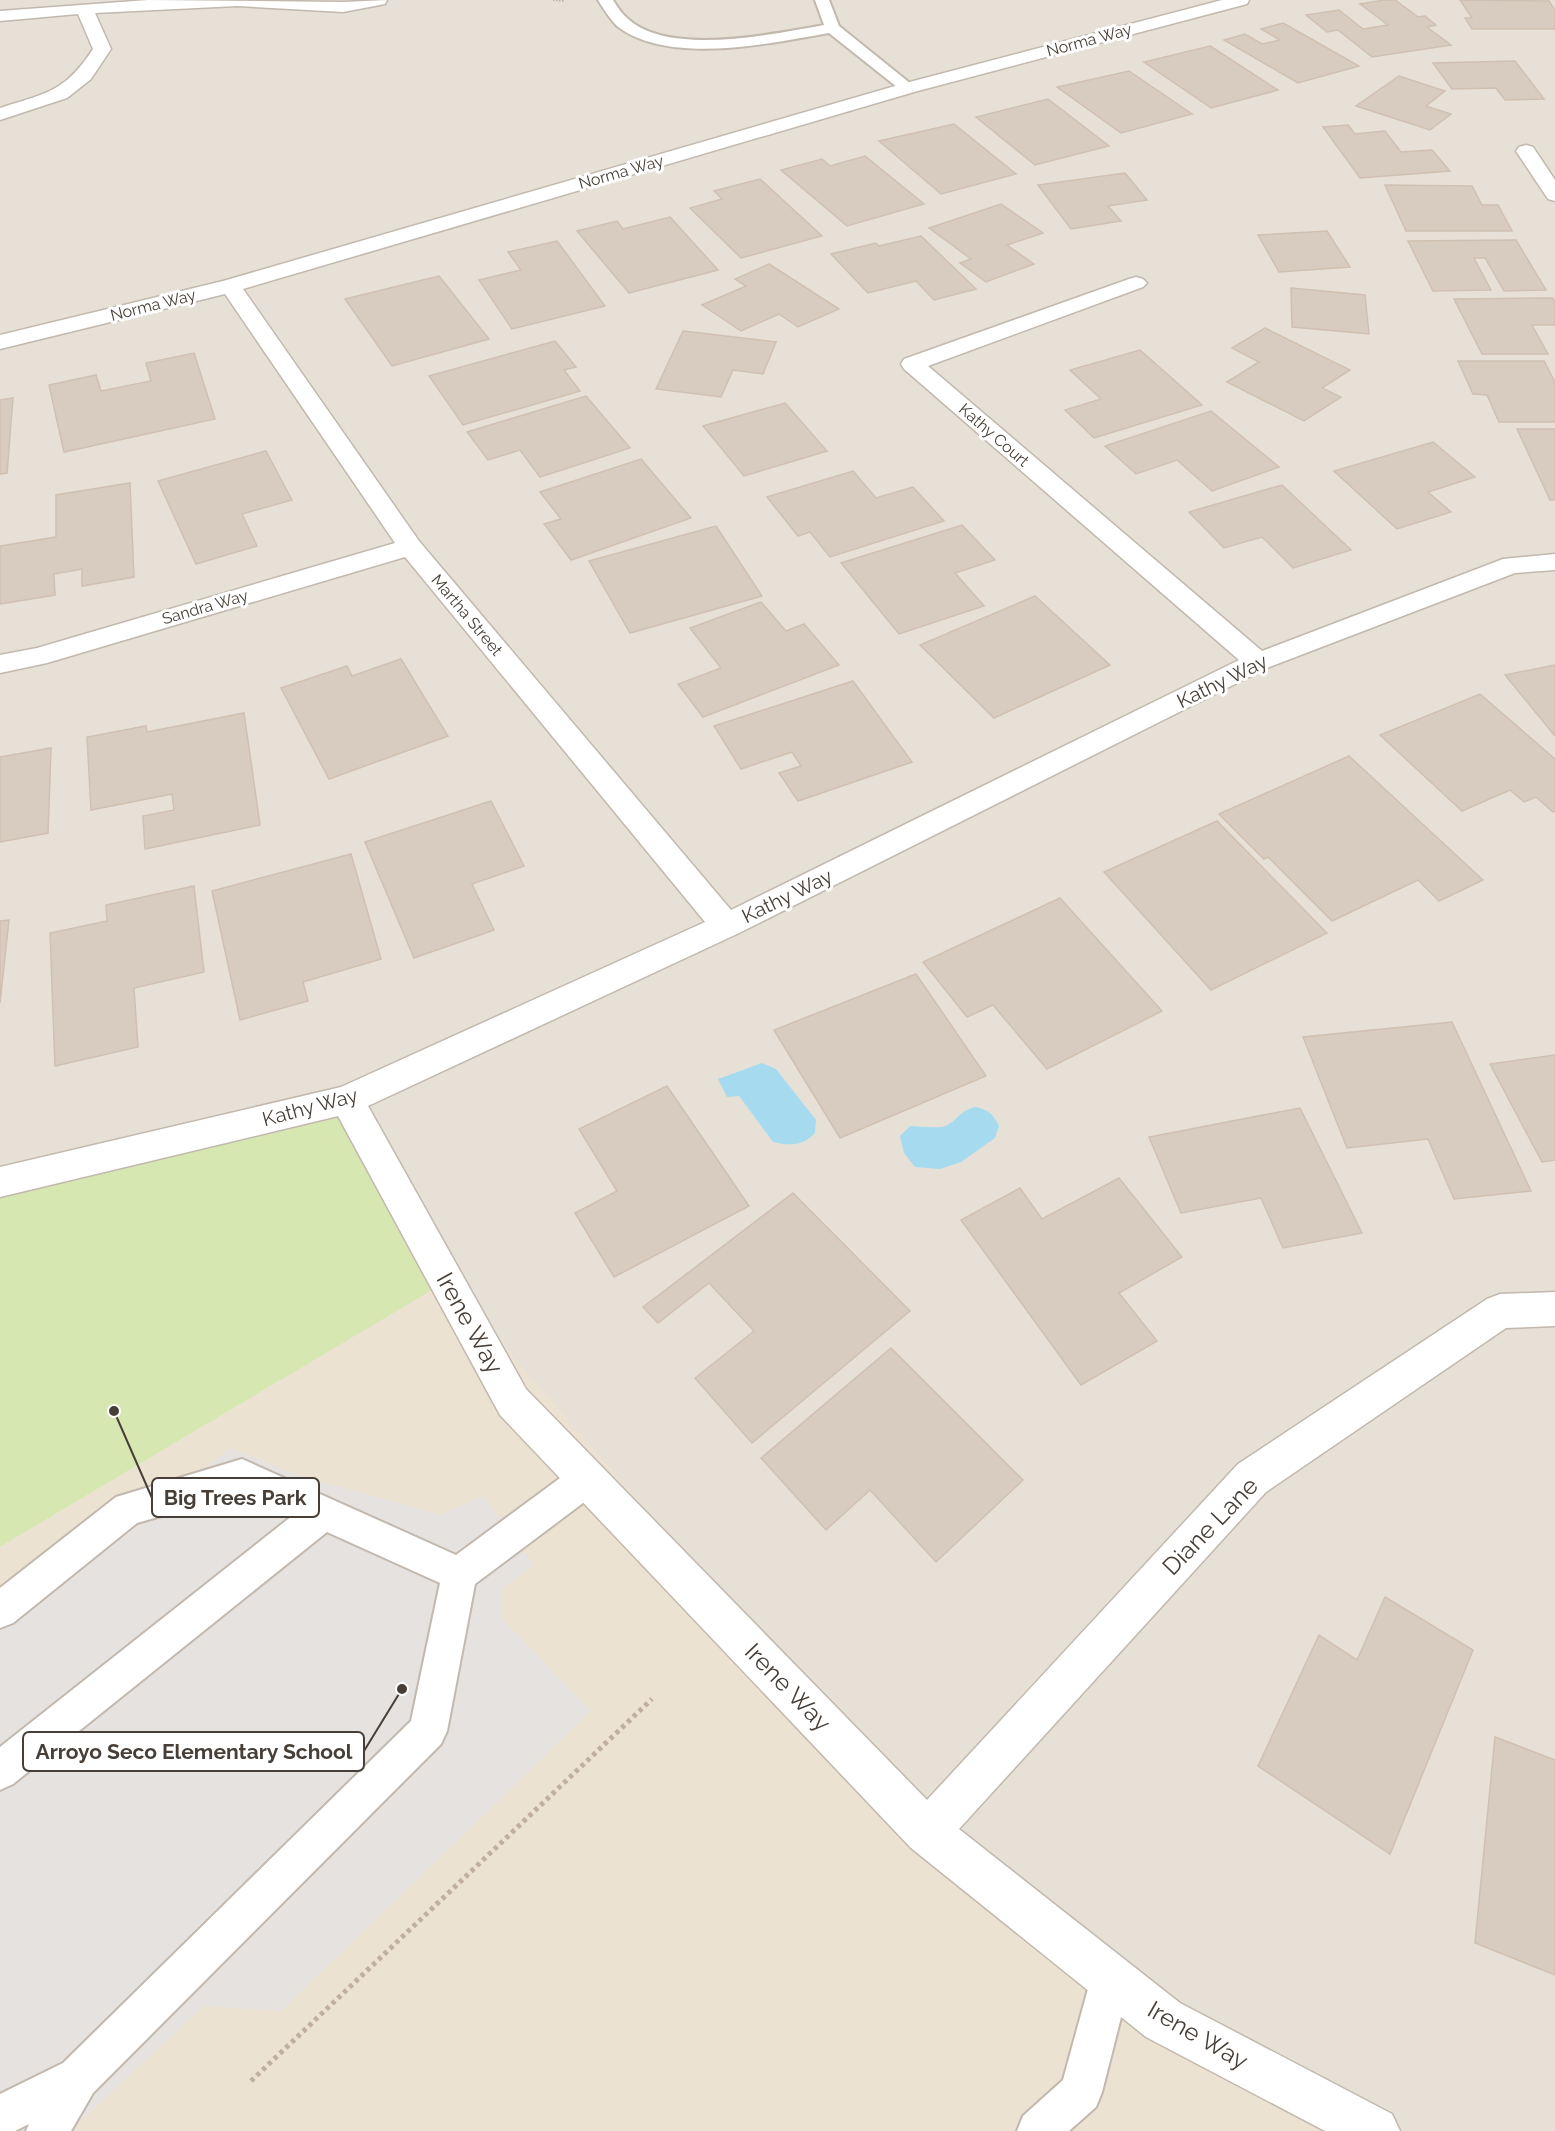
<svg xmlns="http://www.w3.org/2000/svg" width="1555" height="2131" viewBox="0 0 1555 2131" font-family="Raleway,sans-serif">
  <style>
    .residential { fill: #e7e0d6 }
    .education { fill: #ece2d2 }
    .green { fill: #d6e7b2 }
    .parking { fill: #e5e2e0 }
    .water { fill: #a6dbef }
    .building { fill: #d8ccc1; stroke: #d0c0b1; stroke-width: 1.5 }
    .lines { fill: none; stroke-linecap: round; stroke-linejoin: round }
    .service-casing { stroke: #c2b8ae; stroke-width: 4 }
    .minor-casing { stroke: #c2b8ae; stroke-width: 3 }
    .path-far1 { stroke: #c0af9c; stroke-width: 2; stroke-dasharray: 1.5 1.5; stroke-linecap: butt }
    .path { stroke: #c0af9c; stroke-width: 5; stroke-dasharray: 4 4; stroke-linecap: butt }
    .service { fill: #fff; fill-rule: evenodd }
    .minor { fill: #fff; fill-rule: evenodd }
    .labels { text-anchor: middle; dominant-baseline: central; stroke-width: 6; stroke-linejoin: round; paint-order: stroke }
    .far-street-label { font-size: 16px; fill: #473f37; stroke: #fff }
    .street-label { font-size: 20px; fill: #473f37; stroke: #fff }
    .near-street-label { font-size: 24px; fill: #473f37; stroke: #fff }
    .leader { fill: none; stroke: #473f37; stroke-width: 2 }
    .callout-dot { fill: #473f37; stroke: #fff; stroke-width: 2 }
    .callout { fill: #fff; stroke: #473f37; stroke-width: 2 }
    .callout-label { font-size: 21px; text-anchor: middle; font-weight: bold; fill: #473f37 }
  </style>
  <rect width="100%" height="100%" fill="#f4efe8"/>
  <path class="residential" d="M0,0h1555v2131h-181l-211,-111 -1163,-838z"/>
  <path class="education" d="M447,1281l480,551 236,188 211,111h-1374v-584z"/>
  <path class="green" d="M347,1100l100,181 -447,266v-365z"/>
  <path class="parking" d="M231,1448l60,25 149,42 43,-19 51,70 -32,22v31l89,92 -310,300 -77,-5 -126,117 -1,8h-77v-512z"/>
  <g class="water">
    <path d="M762,1063l14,6 40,51 -1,13c-12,13 -25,13 -42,9l-34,-46 -12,1 -9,-18z"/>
    <path d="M975,1107c13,2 18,7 24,19l-4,12 -34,24 -21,7 -25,-2 -11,-14 -4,-17 10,-10c10,0 25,3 35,0 11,-4 14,-15 30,-19z"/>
  </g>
  <g class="building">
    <path d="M1384,0h11l23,17 7,-1 11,9 -9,2 24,18 -79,12 -34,-27 -11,2 -21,-17 33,-5 24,19 25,-4 -28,-21z"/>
    <path d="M1460,0l89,1 6,9v19h-83l-7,-11h7z"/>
    <path d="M1283,23l76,43 -61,17 -74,-43 21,-6 17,10 18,-4 -19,-11z"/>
    <path d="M1210,46l68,44 -67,18 -67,-46z"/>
    <path d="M1515,61l29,38 -39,1 -9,-12 -44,1 -19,-26z"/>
    <path d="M1129,71l63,43 -71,19 -64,-46z"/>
    <path d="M1399,76l46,15 -19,15 25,8 -21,16 -74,-24z"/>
    <path d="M1048,99l61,47 -74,19 -59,-48z"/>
    <path d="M954,124l62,50 -75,20 -62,-53z"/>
    <path d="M1348,125l7,9 30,-3 16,21 31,-2 18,21 -90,7 -37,-51z"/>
    <path d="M865,156l59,48 -77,22 -66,-56 41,-11 8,7z"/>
    <path d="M1125,173l22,27 -39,6 13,15 -50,8 -33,-44z"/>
    <path d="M760,179l62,57 -81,22 -51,-50 32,-9 -8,-8z"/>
    <path d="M1385,185l87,1 10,19h16l14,26h-106z"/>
    <path d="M1001,204l42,29 -36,12 27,19 -48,18 -26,-19 11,-4 -42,-31z"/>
    <path d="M670,217l48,53 -89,23 -52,-62 40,-10 6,8z"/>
    <path d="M1327,231l23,36 -71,5 -21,-37z"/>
    <path d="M921,236l55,53 -42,11 -18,-19 -48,12 -37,-39 45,-11 3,3z"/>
    <path d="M1516,240l30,50 -42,1 -19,-33h-11l17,32 -58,1 -25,-50z"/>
    <path d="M557,241l48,65 -93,23 -33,-49 42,-10 -13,-18z"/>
    <path d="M769,264l70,45 -41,18 -19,-13 -38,17 -39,-26 44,-19 -11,-7z"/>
    <path d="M439,276l50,63 -97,27 -47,-67z"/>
    <path d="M1291,288l74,7 4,39 -77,-7z"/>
    <path d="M1553,298l2,5v22h-23l16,29h-66l-28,-55z"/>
    <path d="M1265,328l85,42 -28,18 19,9 -37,24 -77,-39 32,-20 -27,-14z"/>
    <path d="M683,331l93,11 -13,32 -30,-4 -12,27 -65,-8z"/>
    <path d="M555,341l21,26 -12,3 16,21 -117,34 -34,-49z"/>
    <path d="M1140,350l62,55 -108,33 -29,-28 36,-11 -31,-29z"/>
    <path d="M194,353l21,66 -151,33 -15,-67 47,-10 5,16 50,-10 -5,-18z"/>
    <path d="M1458,361h86l11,21v40h-56l-12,-27 -14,-1z"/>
    <path d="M586,396l44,52 -90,29 -20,-27 -32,10 -21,-28z"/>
    <path d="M13,398l-6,75 -7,1v-74z"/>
    <path d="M785,403l42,48 -83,25 -41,-50z"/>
    <path d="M1211,411l68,56 -67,24 -35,-31 -41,14 -31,-28z"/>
    <path d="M1517,429h38v71h-5z"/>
    <path d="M1433,442l42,35 -47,15 23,20 -54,17 -63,-58z"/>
    <path d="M266,451l26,49 -50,14 15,32 -61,18 -38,-83z"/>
    <path d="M641,459l50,59 -120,42 -27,-36 17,-5 -21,-27z"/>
    <path d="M853,471l23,27 37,-11 31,34 -114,36 -20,-25 -12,4 -31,-39z"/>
    <path d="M130,483l4,94 -52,9v-17l-28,5 1,21 -55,9v-58l56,-9v-42z"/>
    <path d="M1282,485l69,65 -58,18 -31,-31 -38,11 -35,-36z"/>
    <path d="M962,525l33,35 -40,13 29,33 -85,28 -58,-71z"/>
    <path d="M716,526l46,70 -132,37 -41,-72z"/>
    <path d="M1035,596l75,69 -116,53 -74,-73z"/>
    <path d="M761,602l25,29 18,-7 35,41 -136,52 -25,-33 43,-16 -31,-40z"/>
    <path d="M401,659l47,77 -119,43 -48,-91 66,-22 5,10z"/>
    <path d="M1555,665v71l-50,-61z"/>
    <path d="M853,681l59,81 -114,39 -19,-28 22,-7 -9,-14 -51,17 -27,-43z"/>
    <path d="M1480,694l75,65v52l-2,1 -17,-15 -12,5 -14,-12 -48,21 -82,-76z"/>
    <path d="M244,713l16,112 -115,24 -2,-33 31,-6 -2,-16 -81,16 -4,-73 59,-11 1,6z"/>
    <path d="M51,748l-3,85 -48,9v-85z"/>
    <path d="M1349,756l134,124 -44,21 -21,-21 -86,41 -64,-64 -4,2 -45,-45z"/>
    <path d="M491,801l33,65 -52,18 22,46 -80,28 -49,-116z"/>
    <path d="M1217,821l110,112 -116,57 -107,-118z"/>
    <path d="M351,854l30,105 -78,23 5,19 -68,19 -28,-129z"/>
    <path d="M194,886l10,86 -70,16 4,59 -83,19 -5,-133 57,-12 -1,-16z"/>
    <path d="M1060,898l102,113 -115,58 -54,-64 -26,12 -44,-55z"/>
    <path d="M9,920l-9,83v-82z"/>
    <path d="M916,974l70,102 -146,62 -66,-108z"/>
    <path d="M1452,1022l79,169 -77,8 -26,-60 -81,9 -44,-111z"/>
    <path d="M1555,1055v105l-13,2 -52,-98z"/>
    <path d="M667,1086l82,120 -135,71 -39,-64 42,-22 -38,-62z"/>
    <path d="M1300,1108l62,125 -79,15 -22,-50 -80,15 -32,-76z"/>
    <path d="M1119,1178l63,79 -63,36 38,48 -76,44 -120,-165 59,-32 22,31z"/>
    <path d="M793,1193l117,118 -158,132 -57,-65 59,-47 -45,-48 -51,40 -15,-16z"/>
    <path d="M891,1348l132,132 -87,82 -66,-72 -44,40 -65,-72z"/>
    <path d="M1385,1597l88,53 -83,204 -132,-88 61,-131 38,25z"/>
    <path d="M1495,1737l60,23v215l-80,-32z"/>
  </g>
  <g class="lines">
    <defs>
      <g id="service">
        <path d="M598,0h15c4,6 8,13 14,18 41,39 146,16 197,7l-9,-25h14l10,26 77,62 -8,5 -6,-2 -73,-58c-58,10 -161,33 -212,-7 -7,-7 -14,-18 -19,-26z"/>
        <path d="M242,1459l214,96 119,-88 12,-5 12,5 5,12 -5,12 -124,93 -28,147 -6,13 -348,349 -22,38h-45l3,-7 -14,7h-15v-37l63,-31 348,-342 29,-138 -113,-51 -314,252 -13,6v-43l292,-231 -51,-23 -104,30 -124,100 -13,5v-40l116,-91z"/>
        <path d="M1111,1958l14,6 6,14 -29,114 -6,15 -27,24h-52l6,-15 40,-36 28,-102 6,-14z"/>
      </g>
      <g id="minor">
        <path d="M148,0l195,2 44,-2 -2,4 -42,8 -106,-6 -142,7 16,36 -20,30 -24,19 -67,22v-12c47,-15 65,-16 93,-59l-15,-35 -78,7v-10z"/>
        <path d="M1222,0h27l-2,4 -333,88 -671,197 176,252 312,369 508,-250 -335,-291 -3,-5 3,-5 225,-80 7,-2 7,2 4,4 -4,4 -215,79 334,285 241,-92 52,-5v16l-40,3 -248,95 -530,266 -369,172 158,283 401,411 311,-336 249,-165 13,-5 55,-2v34l-49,2 -240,164 -307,337 221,174 212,111 8,17h-75l-179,-94 -235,-189 -411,-433 -162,-299 -338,81v-30l341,-80 364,-165 -300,-365 -358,106 -47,10v-18l37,-7 358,-105 -170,-249 -225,55v-14l223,-54 679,-197z"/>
        <path d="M1526,145l7,2 22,33v21l-7,-2 -32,-48 3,-4z"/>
      </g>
    </defs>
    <use href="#service" class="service-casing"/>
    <use href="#minor" class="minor-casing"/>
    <path class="path-far1" d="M553,0l12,1"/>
    <path class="path" d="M251,2081l401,-382"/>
    <use href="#service" class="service"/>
    <use href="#minor" class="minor"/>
  </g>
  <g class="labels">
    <g class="far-street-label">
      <text transform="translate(1089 40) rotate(-15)">Norma Way</text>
      <text transform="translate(621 172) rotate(-16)">Norma Way</text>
      <text transform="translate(153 305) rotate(-14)">Norma Way</text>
      <text transform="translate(994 435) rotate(41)">Kathy Court</text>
      <text transform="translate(205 607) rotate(-16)">Sandra Way</text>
      <text transform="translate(467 615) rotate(50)">Martha Street</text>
    </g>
    <g class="street-label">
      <text transform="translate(1222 681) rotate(-26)">Kathy Way</text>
      <text transform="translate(787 896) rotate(-26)">Kathy Way</text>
      <text transform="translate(310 1107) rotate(-15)">Kathy Way</text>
    </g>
    <g class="near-street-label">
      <text transform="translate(470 1323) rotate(61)">Irene Way</text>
      <text transform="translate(1210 1526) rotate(-46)">Diane Lane</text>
      <text transform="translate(788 1687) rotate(46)">Irene Way</text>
      <text transform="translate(1198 2035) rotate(30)">Irene Way</text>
    </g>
  </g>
  <path class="leader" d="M114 1411L152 1498M402 1689L364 1751"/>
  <g class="callout-dot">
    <circle cx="114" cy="1411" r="6"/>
    <circle cx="402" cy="1689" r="6"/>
  </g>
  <g class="callout">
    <rect x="152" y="1478" width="167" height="39" rx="6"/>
    <rect x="23" y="1732" width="341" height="39" rx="6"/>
  </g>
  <g class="callout-label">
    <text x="235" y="1505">Big Trees Park</text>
    <text x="194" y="1759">Arroyo Seco Elementary School</text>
  </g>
</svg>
